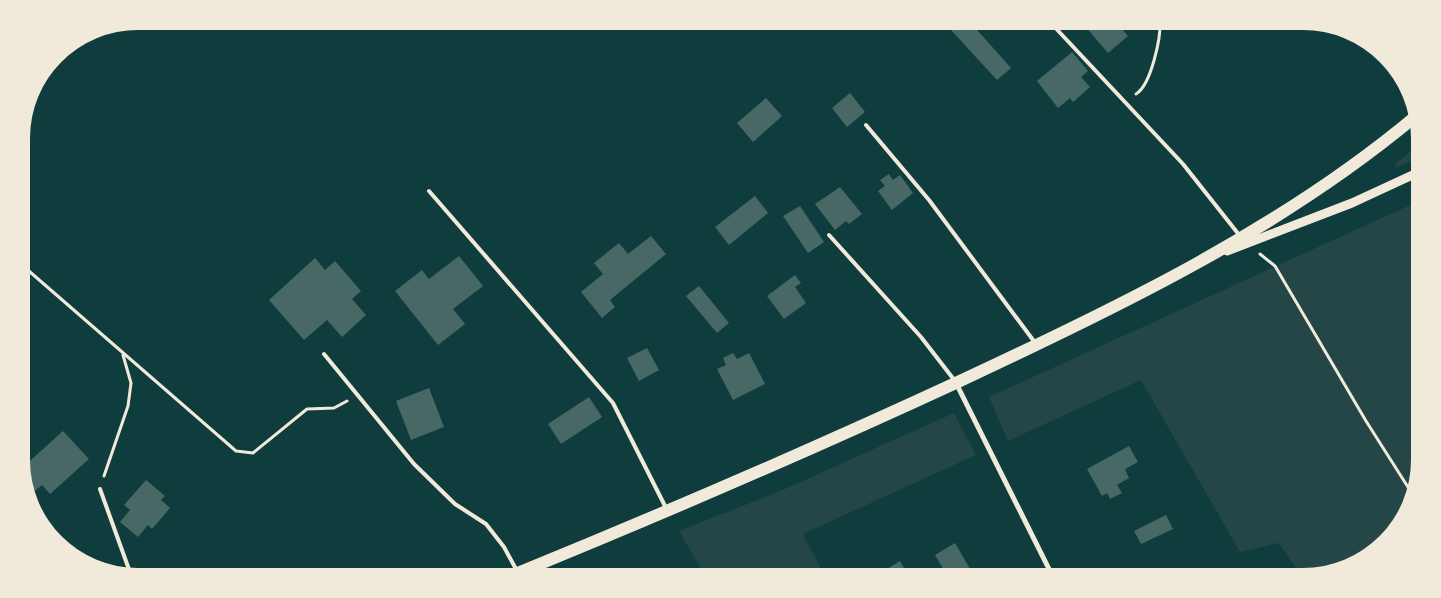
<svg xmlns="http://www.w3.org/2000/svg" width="1441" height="598" viewBox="0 0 1441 598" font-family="'Nunito Sans',sans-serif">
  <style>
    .green { fill: #244646 }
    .building { fill: #486865 }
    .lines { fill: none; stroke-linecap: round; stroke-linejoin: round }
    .path { stroke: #f1e9da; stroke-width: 3 }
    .service { stroke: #f1e9da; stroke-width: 4 }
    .minor { stroke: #f1e9da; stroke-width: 5 }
    .tertiary { stroke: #f1e9da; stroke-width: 9 }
    .primary { stroke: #f1e9da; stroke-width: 12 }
  </style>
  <rect width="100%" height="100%" fill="#0f3d3e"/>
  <g class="green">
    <path d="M1419,145v12l-22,10 -2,-3z"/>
    <path d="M1419,201l1,260 -9,44 -43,52 -57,20h-9l-23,-34 -39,9 -99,-172 -133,61 -19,-44z"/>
    <path d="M954,413l22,42 -173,79 22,43h-119l-27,-46 99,-39z"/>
  </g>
  <g class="building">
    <path d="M961,21h8l42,47 -14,12 -46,-50z"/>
    <path d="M1090,21h25l13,15 -20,17 -23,-27z"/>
    <path d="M1072,52l16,19 -7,6 9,10 -17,15 -3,-4 -12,10 -21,-27z"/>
    <path d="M850,93l15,19 -18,15 -15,-19z"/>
    <path d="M766,98l16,18 -29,26 -16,-19z"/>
    <path d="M889,174l4,6 7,-5 13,18 -21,17 -14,-19 7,-5 -5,-6z"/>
    <path d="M840,187l22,27 -13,10 -3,-3 -11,9 -20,-26z"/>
    <path d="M755,196l13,17 -39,32 -14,-18z"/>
    <path d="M800,206l24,36 -16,11 -25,-37z"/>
    <path d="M651,236l15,18 -56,46 5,7 -13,11 -21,-26 22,-18 -9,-11 25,-20 9,11z"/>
    <path d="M459,256l24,30 -30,23 12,15 -27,21 -43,-54 27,-21 7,9z"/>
    <path d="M315,258l10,12 10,-9 26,30 -9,8 14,16 -24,22 -15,-17 -23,20 -35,-40z"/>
    <path d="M795,275l6,8 -6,4 11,16 -22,16 -17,-23z"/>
    <path d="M699,286l30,37 -12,10 -31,-37z"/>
    <path d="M647,348l12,22 -20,11 -12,-23z"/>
    <path d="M733,353l4,6 12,-6 16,31 -32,16 -16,-31 9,-4 -3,-7z"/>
    <path d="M429,388l15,39 -33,13 -15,-39z"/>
    <path d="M589,397l13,20 -41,27 -13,-20z"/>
    <path d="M63,431l26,28 -39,35 -8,-9 -12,10 -8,-19v-8z"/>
    <path d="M1129,446l9,16 -13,7 4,9 -12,7 5,8 -12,6 -3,-6 -5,3 -15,-27z"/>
    <path d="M146,480l19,16 -4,4 9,8 -18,21 -4,-4 -10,12 -18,-15 10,-12 -6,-5z"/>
    <path d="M1166,515l7,14 -32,15 -7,-13z"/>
    <path d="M39,516l9,10 -4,3z"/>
    <path d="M955,543l18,31 -3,3h-22l-13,-22z"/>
    <path d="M900,561l9,16h-35z"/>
  </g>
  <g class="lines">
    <g class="path">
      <path d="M1136,94c15,-9 25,-56 24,-73"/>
      <path d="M1260,254l15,12 91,155 47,74"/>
      <path d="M22,265l214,186 17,2 54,-44 27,-1 13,-7"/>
      <path d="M104,476l24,-70 3,-23 -8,-28"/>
    </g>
    <g class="service">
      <path d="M1049,21l134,143 57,72"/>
      <path d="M866,125l63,75 107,144"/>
      <path d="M429,191l184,212 53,105"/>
      <path d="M829,235l92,102 34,44"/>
      <path d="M324,354l90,110 41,40 31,20 18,23 13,24"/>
      <path d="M100,489l31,86"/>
    </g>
    <path class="minor" d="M956,383l97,194"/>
    <path class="tertiary" d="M1227,251l125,-48 67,-31"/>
    <path class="primary" d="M508,577c152,-62 303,-127 452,-196 159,-74 321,-152 456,-265"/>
  </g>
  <path d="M0 0H1441V598H0ZM138 30H1303A108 108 0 0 1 1411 138V460A108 108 0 0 1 1303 568H138A108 108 0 0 1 30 460V138A108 108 0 0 1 138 30Z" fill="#f1e9da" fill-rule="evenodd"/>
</svg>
